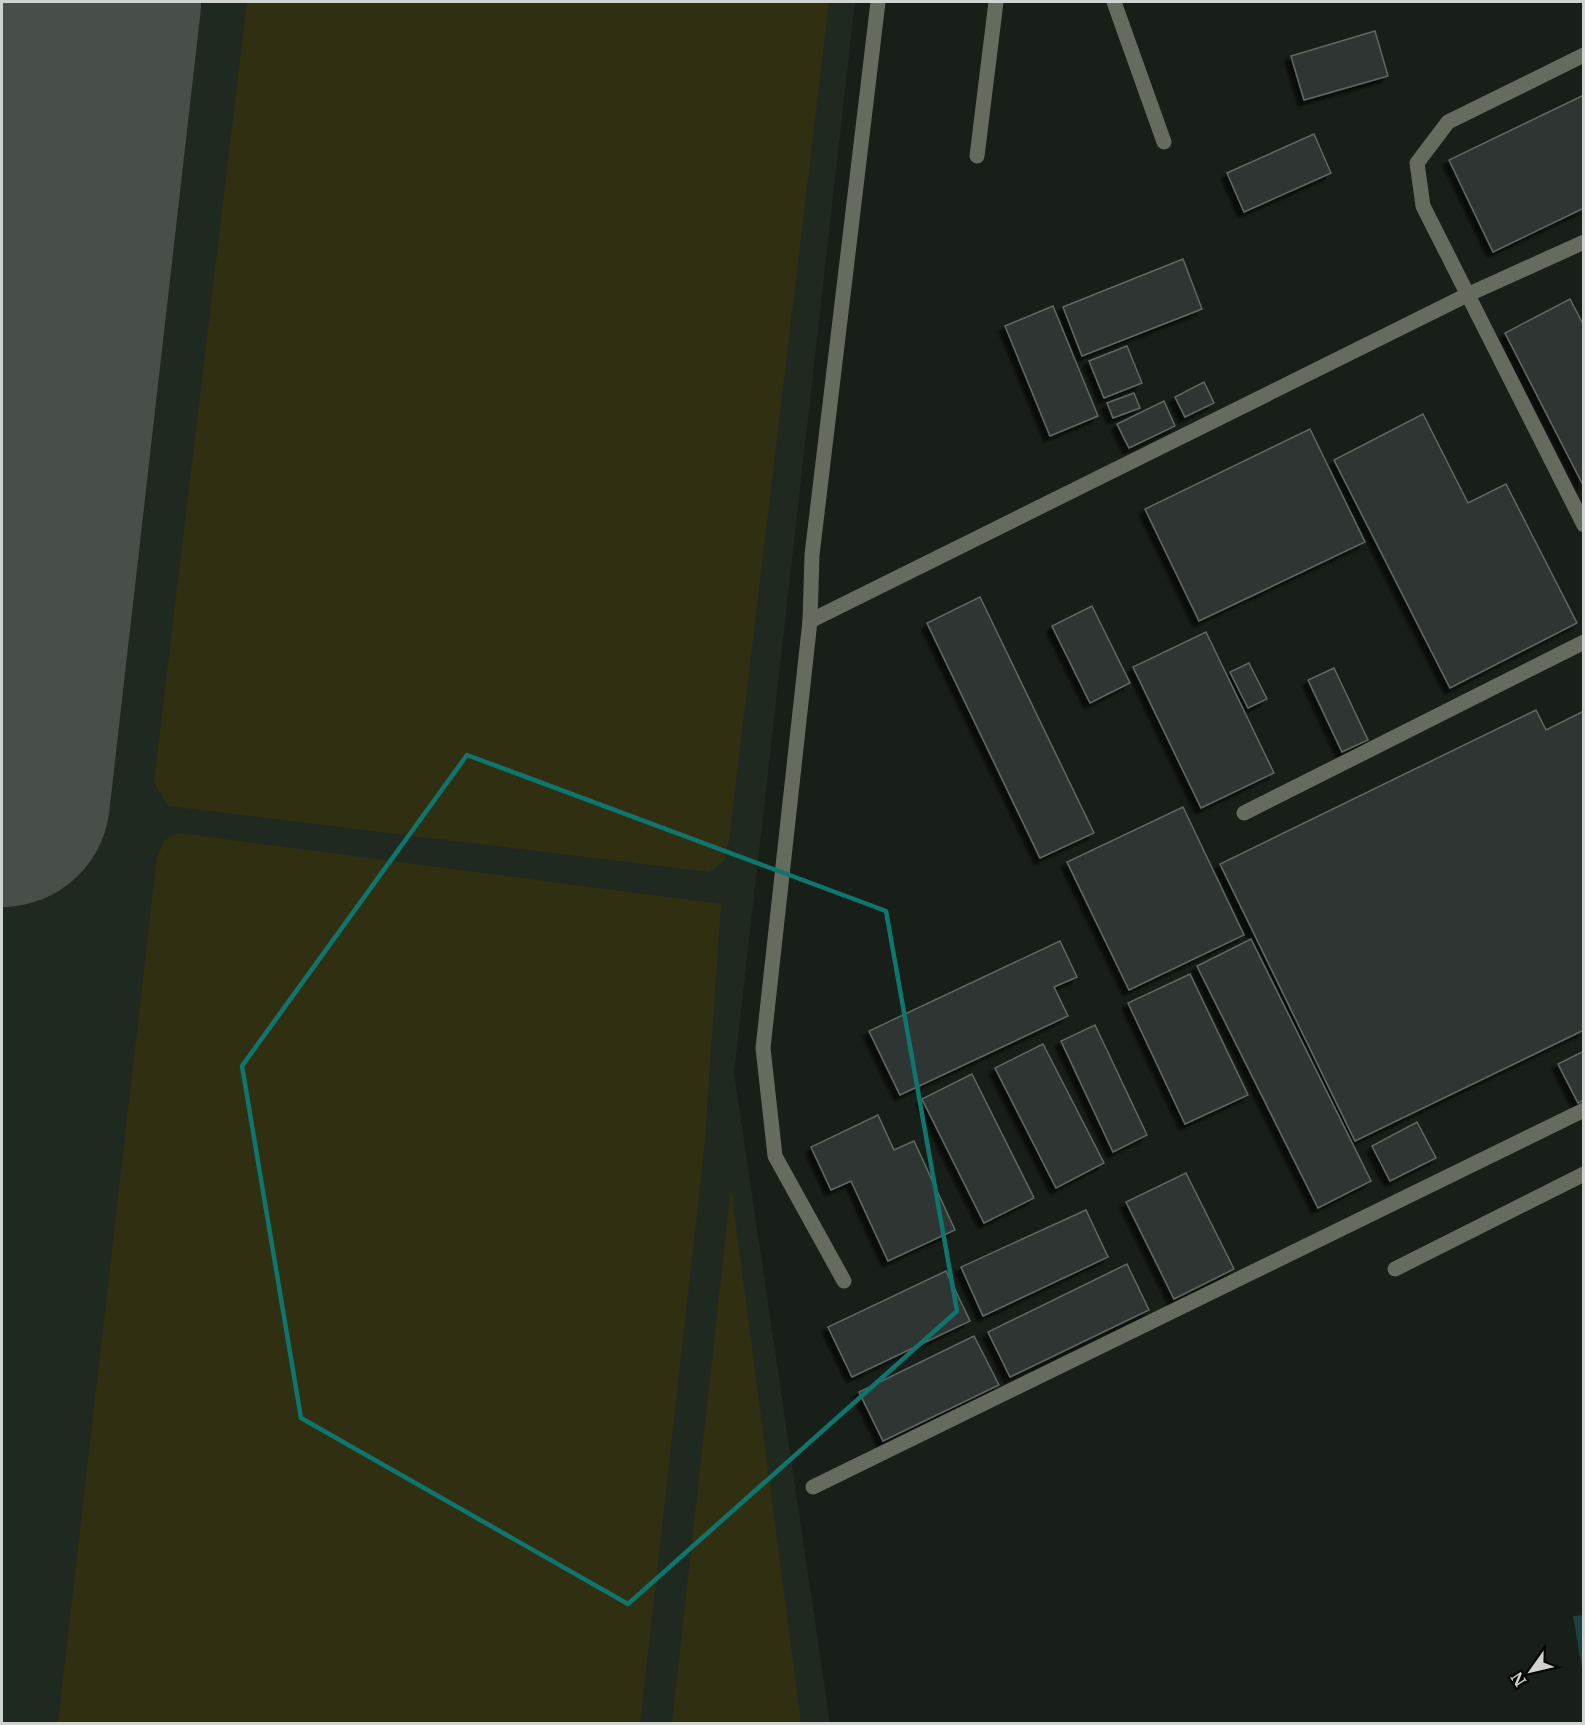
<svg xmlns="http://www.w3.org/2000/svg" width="1585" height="1725" viewBox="0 0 1585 1725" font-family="Merriweather,serif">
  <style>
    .built { fill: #202920 }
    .green { fill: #312f12 }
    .water { fill: #1a433e }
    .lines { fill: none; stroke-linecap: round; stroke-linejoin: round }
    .runway { stroke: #484e48; stroke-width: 216 }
    .building { fill: #2d3631; stroke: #5f6864; stroke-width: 1.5; filter: url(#shadow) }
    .minor { stroke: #656b5e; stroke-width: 15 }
    .marked { fill: none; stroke: #0f766e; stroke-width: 4.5; stroke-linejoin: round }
  </style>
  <defs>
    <filter id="shadow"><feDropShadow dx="-5.5" dy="5.5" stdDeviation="1.5" flood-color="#0009"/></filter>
  </defs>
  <rect width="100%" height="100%" fill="#181e18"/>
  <path class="built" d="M2,2h853l-121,1071 96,650 -828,1z"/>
  <g class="green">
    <path d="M247,2h582l-100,838 -5,20 -14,12 -542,-66 -14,-24z"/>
    <path d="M178,833l543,71 -17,247 -64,572h-582l99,-866 8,-17z"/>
    <path d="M731,1188l70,535h-129z"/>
  </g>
  <path class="water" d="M1583,1615h1l-1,59 -10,-58z"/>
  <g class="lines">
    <path class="runway" d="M2,799l91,-797"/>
  </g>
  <g class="building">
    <path d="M1375,31l13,45 -84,24 -13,-44z"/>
    <path d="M1584,95v113l-91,44 -44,-92z"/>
    <path d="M1314,134l17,39 -87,39 -17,-39z"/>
    <path d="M1183,259l19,50 -120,47 -19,-49z"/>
    <path d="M1570,299l14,27v161l-79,-154z"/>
    <path d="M1053,306l45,110 -48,20 -45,-110z"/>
    <path d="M1127,346l15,37 -38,15 -15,-37z"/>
    <path d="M1204,382l10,21 -29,14 -10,-20z"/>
    <path d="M1134,393l6,15 -27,10 -6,-15z"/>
    <path d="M1164,401l11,25 -46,22 -12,-24z"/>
    <path d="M1423,414l45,89 38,-19 71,139 -127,65 -116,-228z"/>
    <path d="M1310,429l55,113 -166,79 -54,-112z"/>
    <path d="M980,597l114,236 -54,25 -113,-235z"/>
    <path d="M1092,606l38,77 -40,20 -38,-77z"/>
    <path d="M1206,632l68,141 -73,35 -68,-141z"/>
    <path d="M1249,663l18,36 -19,9 -18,-36z"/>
    <path d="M1334,668l34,72 -26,12 -34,-72z"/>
    <path d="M1536,710l10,20 38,-19v319l-229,111 -135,-277z"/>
    <path d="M1183,807l61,128 -115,55 -62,-128z"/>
    <path d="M1251,939l120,242 -53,27 -121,-242z"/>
    <path d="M1060,941l17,36 -23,10 14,29 -168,79 -31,-64z"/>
    <path d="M1190,974l58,121 -63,29 -57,-121z"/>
    <path d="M1095,1025l52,110 -34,17 -52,-111z"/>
    <path d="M1043,1044l61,119 -48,25 -61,-120z"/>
    <path d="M1584,1051v49l-6,3 -20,-39z"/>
    <path d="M972,1074l62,124 -50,25 -62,-124z"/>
    <path d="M878,1115l16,35 20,-9 41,89 -67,31 -37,-80 -20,9 -20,-43z"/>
    <path d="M1417,1122l19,36 -46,23 -18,-35z"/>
    <path d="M1186,1173l48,96 -60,30 -48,-97z"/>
    <path d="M1086,1210l22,47 -125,59 -22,-49z"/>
    <path d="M1127,1264l22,46 -139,67 -22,-45z"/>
    <path d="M946,1271l24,50 -118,56 -24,-50z"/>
    <path d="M974,1336l25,49 -116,56 -24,-49z"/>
  </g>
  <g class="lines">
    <g class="minor">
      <path d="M1114,2l50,140"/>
      <path d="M1584,55l-136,67 -31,41 6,43 161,319"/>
      <path d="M977,156l19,-154"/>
      <path d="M810,621l657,-326 117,-53"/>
      <path d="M1244,813l340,-171"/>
      <path d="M1395,1269l189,-95"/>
      <path d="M844,1281l-69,-125 -12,-108 47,-427 2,-66 66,-553"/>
      <path d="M813,1487l771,-377"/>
    </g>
  </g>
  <path class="marked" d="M467,755l419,156 71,400 -329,293 -327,-186 -59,-352z"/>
  <rect width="1585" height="1725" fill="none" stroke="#d0d4d0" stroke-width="6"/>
  <g transform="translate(1531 1671) rotate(236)" stroke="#060706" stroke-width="4.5" paint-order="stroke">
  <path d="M0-4.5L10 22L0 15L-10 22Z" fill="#d0d4d0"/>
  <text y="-9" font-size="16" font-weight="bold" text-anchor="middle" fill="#d0d4d0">N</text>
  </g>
</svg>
